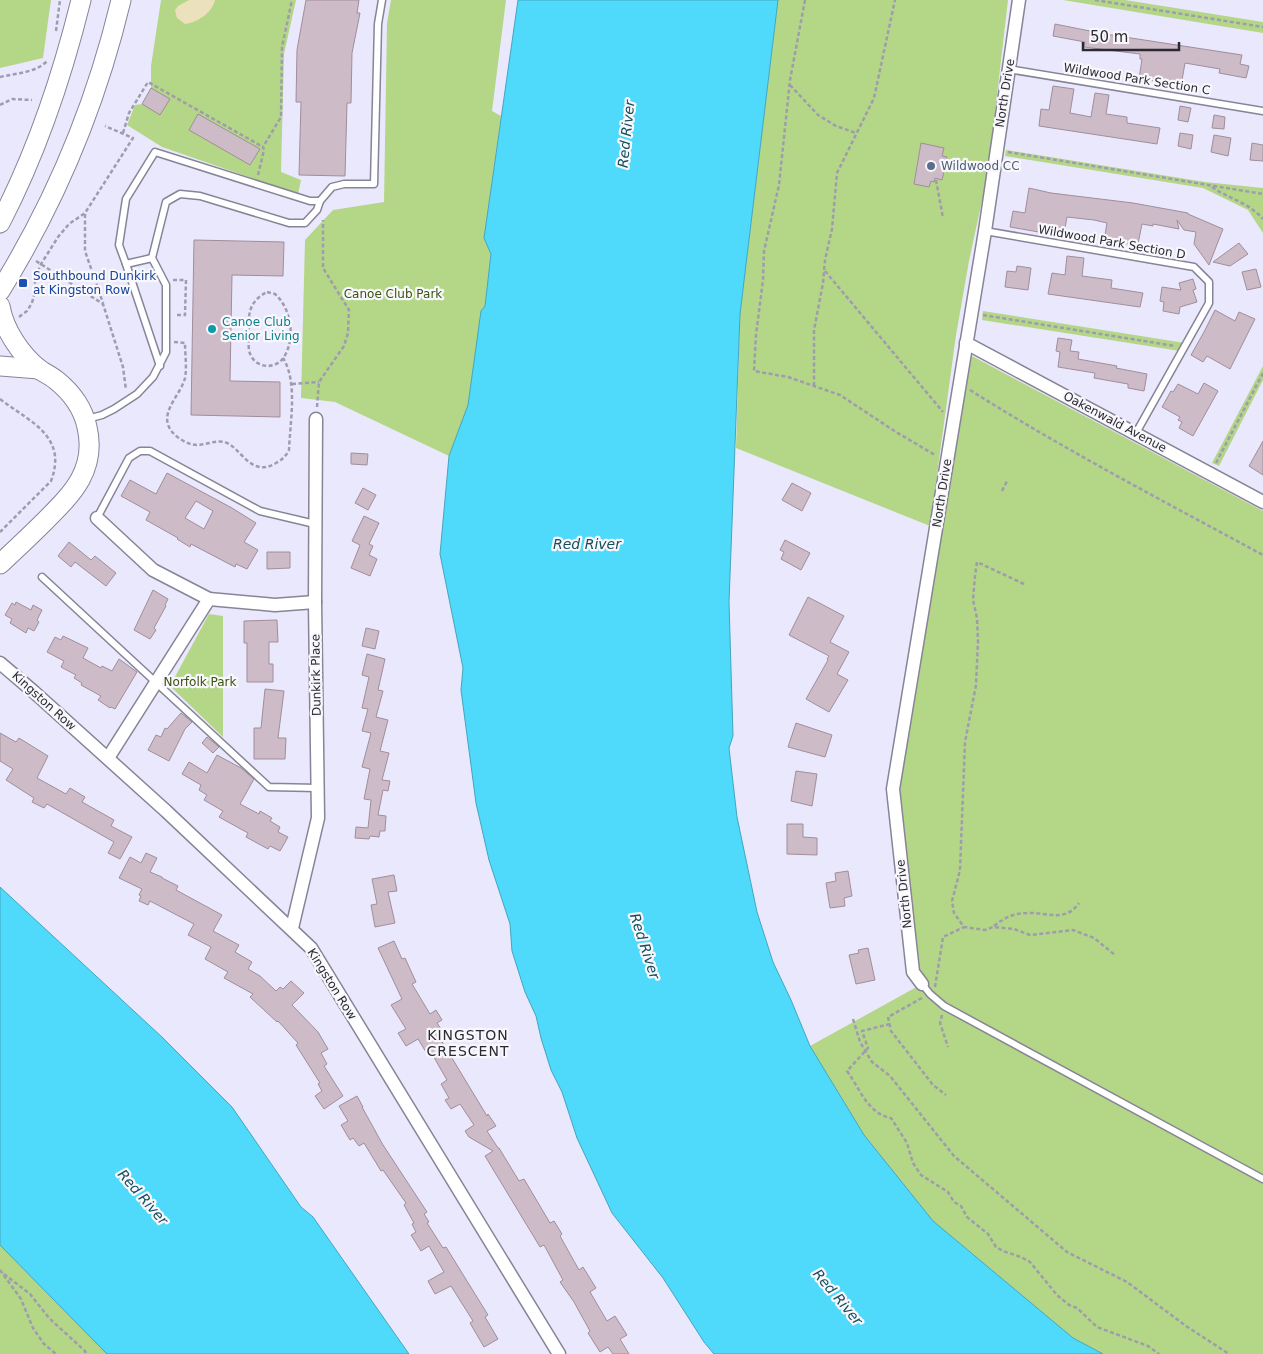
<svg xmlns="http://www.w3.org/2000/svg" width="1263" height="1354" viewBox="0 0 1263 1354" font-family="'DejaVu Sans',sans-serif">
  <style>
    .green { fill: #b4d687 }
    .sand { fill: #ebe1bc }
    .water { fill: #4fdafb; stroke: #44a5bf }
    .building { fill: #cebbc8; stroke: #a08e9a; fill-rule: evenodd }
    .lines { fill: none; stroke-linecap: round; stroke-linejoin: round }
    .service-casing { stroke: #868496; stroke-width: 9 }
    .minor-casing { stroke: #868496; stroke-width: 15 }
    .secondary-casing { stroke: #868496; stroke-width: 21 }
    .path { stroke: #9f9dad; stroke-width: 2.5; stroke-dasharray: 4 2.5; stroke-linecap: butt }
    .service { stroke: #fff; stroke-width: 6 }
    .minor { stroke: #fff; stroke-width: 12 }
    .secondary { stroke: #fff; stroke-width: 19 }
    .service-dot { fill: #5c6f8a; stroke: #f8f7fc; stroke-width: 2 }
    .transit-dot { fill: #1a4fb4; stroke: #f8f7fc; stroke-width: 2 }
    .culture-dot { fill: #0f9aa8; stroke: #f8f7fc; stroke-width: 2 }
    .labels { text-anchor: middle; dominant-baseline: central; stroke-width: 4.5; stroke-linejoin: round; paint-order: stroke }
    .street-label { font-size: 12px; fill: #2b2a32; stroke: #f8f7fc }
    .service-label { font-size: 12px; fill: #4e5e75; stroke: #f8f7fc; text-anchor: start }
    .transit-label { font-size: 12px; fill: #164399; stroke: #f8f7fc; text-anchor: start }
    .park-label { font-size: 12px; fill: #3a5111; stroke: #f8f7fc }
    .culture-label { font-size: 12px; fill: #0d838f; stroke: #f8f7fc; text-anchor: start }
    .water-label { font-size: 14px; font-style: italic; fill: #134e5c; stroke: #f8f7fc }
    .neighbourhood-label { font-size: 14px; letter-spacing: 1px; fill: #2b2a32; stroke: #f8f7fc }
  </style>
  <rect width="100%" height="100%" fill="#eae8fd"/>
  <g class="green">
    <path d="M0,0h51l-8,58 -43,10z"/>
    <path d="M161,0h135l-12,54 -3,118 20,8 -3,14 -136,-47 -35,-22 8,-20 7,-1 9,-16v-22z"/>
    <path d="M391,0h115l-14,111 9,5 -17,122 7,16 -6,52 -4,5 -13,94 -19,51 -114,-54 -34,-4 4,-158 28,-30 51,-8 3,-179z"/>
    <path d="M778,0h230l-20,173 -19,88 -13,74 -26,191 -194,-78 4,-134z"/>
    <path d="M1063,0h62l138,22v11z"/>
    <path d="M1006,150l199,32 58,6v45l-15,-23 -45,-22 -198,-32z"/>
    <path d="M983,311l202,32 -5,8 -198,-31z"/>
    <path d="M972,356l291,155v843h-160l-30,-16 -140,-117 -69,-86 -54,-89 112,-62 -9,-13 -20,-182 44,-260z"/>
    <path d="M1263,366v14l-44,86 -7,-3z"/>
    <path d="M209,614l14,2v121l-53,-51z"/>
    <path d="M0,1245l106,107 1,2h-107z"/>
  </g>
  <path class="sand" d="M189,0h26c-3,13 -17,22 -30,24l-8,-6 -2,-8 3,-4z"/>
  <g class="water">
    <path d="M518,0h260l-38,314 -11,288 4,134 -4,12 8,69 20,95 16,50 18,38 19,46 54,89 69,86 140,117 30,16h-389l-10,-12 -41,-64 -51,-65 -35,-75 -15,-46 -11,-22 -10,-32 -5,-22 -11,-24 -13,-41 -2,-27 -21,-64 -13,-57 -15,-113 2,-22 -23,-114 9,-98 19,-51 13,-94 4,-5 6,-52 -7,-16z"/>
    <path d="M0,887l163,151 69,69 69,100 12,10 96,137h-302l-107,-109z"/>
  </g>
  <g class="building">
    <path d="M306,0h53l-2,13h3l-8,40 -1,50h-4l-2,73 -46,-1 2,-73h-5l1,-52z"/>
    <path d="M1055,24l50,10 137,21 -2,9 9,2 -3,12 -27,-5 1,-4 -35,-6 -4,23 -16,-2 1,-2 -27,-3 3,-20h-2v-5l-56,-7 1,-5 -32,-6z"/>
    <path d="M1053,86l21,3 -4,24 21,4 4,-24 14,2 -3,19 21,3v6l33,5 -3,16 -118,-18 2,-17 8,1z"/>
    <path d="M151,88l19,11 -10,16 -18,-11z"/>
    <path d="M1180,106l11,2 -3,14 -10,-2z"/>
    <path d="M198,114l62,35 -10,16 -61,-35z"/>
    <path d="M1214,115l11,2 -1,12 -12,-1z"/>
    <path d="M1180,133l13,2 -2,14 -13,-3z"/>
    <path d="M1214,135l17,3 -3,18 -17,-4z"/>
    <path d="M921,143l23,5 -2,8 5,1 -5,23 -7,-2 -1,4 -3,-1 -2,6 -15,-3z"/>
    <path d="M1252,143l11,2v16l-13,-1z"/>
    <path d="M1029,188l22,5 82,10 55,10v1l35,15 -14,36 -15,-21 2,-12 -12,-2 -7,-10 2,9 -26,-5v2l-11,-2 -4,20 -8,-1 -1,1 -25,-3 3,-18 -13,-3 -27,-3 -3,16 -14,-2v3l-40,-7 3,-16 12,2z"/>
    <path d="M194,240l90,2 -1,34 -51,-1 -2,106 50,1v35l-89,-2z"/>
    <path d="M1239,243l9,11 -18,12 -17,-4z"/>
    <path d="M1067,256l17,2 -2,18 30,4 -1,8 32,5 -3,14 -92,-13 4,-21 13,2z"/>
    <path d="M1017,266l14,2 -3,22 -23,-3 2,-16 9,1z"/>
    <path d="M1256,269l5,18 -14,3 -5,-18z"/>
    <path d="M1193,279l3,10 -3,1 4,12 -17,5 -1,7 -16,-3 1,-9 -4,-1 2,-14 19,3 -2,-7z"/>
    <path d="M1215,310l20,11 4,-9 16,7 -25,50 -23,-13 -4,6 -12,-7 13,-23z"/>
    <path d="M1058,338l14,2 -2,11 9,1 -1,7 39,7 -1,2 31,6 -3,17 -16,-3v-4l-34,-6 1,-5 -37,-6 2,-15 -4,-1z"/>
    <path d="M1204,383l14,8 -25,45 -14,-8 3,-6 -4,-2 2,-3 -18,-10 9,-16 2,1 5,-8 20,10z"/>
    <path d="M1263,441v34l-14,-9z"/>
    <path d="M351,453l17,1 -1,11 -16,-1z"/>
    <path d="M167,473l65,35 24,15 -12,19 14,8 -11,19 -11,-5 -1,3 -44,-23 -1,3 -13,-8 1,-1 -32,-18 4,-8 -29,-16 9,-16 26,14zM196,501l17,10 -9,18 -19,-11z"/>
    <path d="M792,483l19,10 -9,18 -20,-11z"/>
    <path d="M363,488l13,7 -8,15 -13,-7z"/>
    <path d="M364,516l15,7 -10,21 4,2 -4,9 8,4 -7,17 -19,-8 9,-23 -8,-4z"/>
    <path d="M785,540l25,13 -9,17 -20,-11 3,-7 -4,-2z"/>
    <path d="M69,542l22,18 4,-4 21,17 -10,13 -31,-24 -4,5 -13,-11z"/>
    <path d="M267,552h23v16l-23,1z"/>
    <path d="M153,590l15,9 -3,6 1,1 -12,22 2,2 -6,9 -16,-9z"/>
    <path d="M808,597l36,19 -14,26 19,10 -12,22 11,6 -19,32 -23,-13 22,-39 -1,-1 2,-3 -40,-21z"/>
    <path d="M16,602l15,8 2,-5 9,5 -5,10 2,2 -5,9 -6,-3 -2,5 -16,-10 2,-4 -7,-4 7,-12 3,2z"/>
    <path d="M277,620l1,22h-9v22h4v18h-26v-39h-3v-22z"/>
    <path d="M366,628l13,3 -4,18 -13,-3z"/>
    <path d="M63,636l25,12 -5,10 18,10 1,-2 10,5 7,-12 18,13 -22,37 -4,-2 -1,1 -12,-8 3,-4 -20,-11 1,-2 -8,-5 2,-3 -15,-8 3,-6 -17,-9 8,-15 6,3z"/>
    <path d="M367,654l18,5 -7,31 5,1 -7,26 12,3 -8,31 9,2 -7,27 8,1 -2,10 -5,-1 -5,25 8,1 -1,15h-5l-1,6 -9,-1 -1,3 -14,-1 1,-11 12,1 3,-28 -7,-1 6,-30 -8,-2 9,-34 -9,-2 6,-22 -6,-1 7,-31 -7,-2z"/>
    <path d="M265,689l19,2 -6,47h8l-1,21h-31v-31h7z"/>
    <path d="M181,713l11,9 -7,7 -16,32 -21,-11 8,-15 5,2 4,-9 2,1z"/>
    <path d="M796,723l36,12 -7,22 -37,-10z"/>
    <path d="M0,733l16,9 3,-4 29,18 -11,22 29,16 4,-6 15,9 -3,5 32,18 -3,6 21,11 -12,22 -12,-6 6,-11 -67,-38 -3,4 -12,-6 2,-4 -28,-18 7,-11 -13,-8z"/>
    <path d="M207,737l12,10 -6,6 -11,-10z"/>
    <path d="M217,755l24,13 13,11 -14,25 19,10 1,-3 12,7 -2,3 10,6 -2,5 10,5 -8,14 -10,-5 -2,3 -22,-12 2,-4 -29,-16 4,-6 -19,-11 3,-5 -8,-5 2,-5 -19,-11 7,-12 18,11z"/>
    <path d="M796,771l21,3 -5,32 -21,-5z"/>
    <path d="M787,824h16v13l14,1v17l-30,-1z"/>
    <path d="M146,853l11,5 -7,14 12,5v1l16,8 -2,4 46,25 -9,16 26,14 -4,7 17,10 -4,7 12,7 16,15 4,-4 3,2 8,-8 13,12 -12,12 26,27 10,17 -7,4 6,11 -3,2 19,30 -19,13 -9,-13 7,-5 -4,-7 2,-1 -24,-38 2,-2 -20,-22 -1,1 -27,-25 3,-3 -29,-16 4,-6 -23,-13 6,-12 -23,-12 6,-11 -44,-23 -2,4 -9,-4 2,-5 -2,-1 3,-6 -23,-11 11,-21 11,6z"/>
    <path d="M848,871l4,25 -8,2 1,8 -15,2 -4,-25 10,-2 -1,-8z"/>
    <path d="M394,875l3,16 -9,1 7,31 -20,4 -4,-22 6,-1 -5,-25z"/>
    <path d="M394,941l8,18 3,-1 11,24 -4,2 18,30 6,-4 6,10 -5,3 6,9 -5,3 49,81 1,-2 8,12 -9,5 11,17h1l20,33 5,-2 26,44 4,-2 8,13 -2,2 19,34 4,-3 13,21 -6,4 17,29 8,-5 12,19 -7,4 9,15h-16l-5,-7 -8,5 -12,-19 2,-2 -16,-29 -14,-20 3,-2 -19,-35 -4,2 -55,-91 8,-5 -24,-14 -4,-6 9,-6 -14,-21 -9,5 -6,-9 4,-2 -8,-14 6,-4 -15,-26 -3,3 -11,-18 -12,7 -8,-13 8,-4 -15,-24 11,-6 -24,-51z"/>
    <path d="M868,948l7,32 -19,4 -7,-29 10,-2 -1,-3z"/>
    <path d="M357,1096l6,11h-1l21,38 44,67 -3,2 5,8 -2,1 16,25 3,-1 42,68 -3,2 13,22 -14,8 -14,-24 3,-2 -22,-35 -16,8 -7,-13 16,-9 -15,-26 -8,5 -10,-16 5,-3 -4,-8 2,-1 -10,-18 2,-2 -23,-33 -2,1 -17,-28 -5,3 -6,-8 -3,2 -9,-15 7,-4 -9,-15z"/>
  </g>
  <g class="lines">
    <defs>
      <g id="service">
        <path d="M1008,69l255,42"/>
        <path d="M985,231l209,36 15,15v21l-73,130"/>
        <path d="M152,258l-26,6 34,102"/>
        <path d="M126,264l-7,-19 7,-46 29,-47 155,49h10"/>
        <path d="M87,419l15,-4 12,-6 23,-15 16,-17 13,-25v-67l-14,-27 14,-56 14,-8 20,2 89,27h16l12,-13 3,-9 12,-14 12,-3h30l4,-160 4,-24"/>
        <path d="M97,518l32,-60 11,-7h10l110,60 55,13"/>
        <path d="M42,577l227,210 49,1"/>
        <path d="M922,984l8,10 14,12 319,173"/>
      </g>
      <g id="minor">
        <path d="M966,343l297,159"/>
        <path d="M97,518l56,52 56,29 66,6 40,-3"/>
        <path d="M0,663l34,29 132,119 145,137 248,406"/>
        <path d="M108,758l101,-159"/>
        <path d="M292,928l26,-110 -3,-216 1,-183"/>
        <path d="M922,984l-9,-12 -20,-183 92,-558 34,-231"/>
      </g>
      <g id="secondary">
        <path d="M0,223c37,-71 62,-146 81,-223"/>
        <path d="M0,291c57,-92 96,-186 121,-291"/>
        <path d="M0,306c4,24 21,49 40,64 5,3 11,6 16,10 15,12 27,28 31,47 10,43 -15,67 -43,95 -14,14 -29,28 -44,42"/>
        <path d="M0,366l39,3"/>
      </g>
    </defs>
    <use href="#service" class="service-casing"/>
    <use href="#minor" class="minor-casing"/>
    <use href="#secondary" class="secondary-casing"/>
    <g class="path">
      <path d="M805,0l-15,80 -11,105 -15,66 -1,29 -7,55 -2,36 34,6 52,18 56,37 39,23"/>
      <path d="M1095,0l168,27"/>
      <path d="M56,31l4,-31"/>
      <path d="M0,77c16,-4 37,-4 48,-17"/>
      <path d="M790,85l28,30 18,11 20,7"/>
      <path d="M0,105l12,-6 20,1"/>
      <path d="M123,133l6,-20 19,-31 115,65"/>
      <path d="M1008,152l255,42"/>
      <path d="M258,175l6,-25 -1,-3 18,-30 1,-70 10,-47"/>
      <path d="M936,180l7,38"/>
      <path d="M1212,187c17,12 36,15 51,32"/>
      <path d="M85,214v37l18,52"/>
      <path d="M36,261l67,43 20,63 3,23"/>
      <path d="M825,271l118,141"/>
      <path d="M173,280h13l-1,35h-9"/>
      <path d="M267,292l8,2c16,14 21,44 9,63 -10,15 -32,10 -35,-7 -1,-8 0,-16 0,-24 -1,-16 3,-26 18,-34z"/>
      <path d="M983,315l192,31"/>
      <path d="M19,317l8,-6 5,-8 3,-12v-12l6,-15 17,-27 11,-13 16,-11 48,-75 -28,-12"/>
      <path d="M174,342l11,1c0,11 2,24 0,35 -4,16 -24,33 -16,49 4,9 18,18 28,18 9,0 18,-5 27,-3 16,3 26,37 52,21 6,-3 10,-7 13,-13 1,-28 9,-68 -6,-92"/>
      <path d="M292,384l27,-2"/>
      <path d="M814,386v-56l9,-47 2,-23 7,-31 5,-56 37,-75 21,-98"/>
      <path d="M970,390c95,60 195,112 293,165"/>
      <path d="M0,399c30,23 68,37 51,82l-51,51"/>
      <path d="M317,407l2,-25 25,-36 4,-13 1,-23 -26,-42v-48"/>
      <path d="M1216,463l47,-90"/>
      <path d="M1002,491l5,-10"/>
      <path d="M1024,584l-47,-22 -2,14 -2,24 4,18 1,23 -2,44 -11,57 -5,128 -8,31 2,12 10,14 21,3 8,-3 21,2 16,6 43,-5 21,8 21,17"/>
      <path d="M994,926c10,-8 20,-13 33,-13 21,-1 38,10 52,-10"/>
      <path d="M935,987l8,-50 21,-10"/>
      <path d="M922,998l-34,19 3,14 42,54 13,10"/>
      <path d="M942,1015l-2,8 8,24"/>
      <path d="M853,1019l7,23 12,20 18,14 64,80 113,96 60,30 59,44 43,28"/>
      <path d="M890,1024l-28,7 6,17 -21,23c13,18 21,43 44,47l16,25 6,20 8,12 27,17 6,10 7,4 6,11 21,17 8,13 7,4 18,6 9,5 27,33 12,10 8,3 20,19 51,19 11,8"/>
      <path d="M0,1270l21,29 12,29 11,16 12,10"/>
      <path d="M4,1274l26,20 19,24 36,33 1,3"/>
    </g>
    <use href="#service" class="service"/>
    <use href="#minor" class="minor"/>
    <use href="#secondary" class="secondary"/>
  </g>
  <circle class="service-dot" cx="931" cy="166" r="5"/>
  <rect class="transit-dot" x="18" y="278" width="10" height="10" rx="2.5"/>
  <circle class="culture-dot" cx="212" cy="329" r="5"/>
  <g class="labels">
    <g class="street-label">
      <text transform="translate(1137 79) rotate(9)">Wildwood Park Section C</text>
      <text transform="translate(1005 93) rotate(-81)">North Drive</text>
      <text transform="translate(1112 242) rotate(10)">Wildwood Park Section D</text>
      <text transform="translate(1115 422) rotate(28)">Oakenwald Avenue</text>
      <text transform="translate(942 493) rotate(-81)">North Drive</text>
      <text transform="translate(316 675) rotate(-91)">Dunkirk Place</text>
      <text transform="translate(44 701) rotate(42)">Kingston Row</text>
      <text transform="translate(904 894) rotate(-96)">North Drive</text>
      <text transform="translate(332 984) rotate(58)">Kingston Row</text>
    </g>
    <g class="service-label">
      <text x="941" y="166">Wildwood CC</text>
    </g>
    <g class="transit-label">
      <text x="33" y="276">Southbound Dunkirk<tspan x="33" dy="14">at Kingston Row</tspan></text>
    </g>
    <g class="park-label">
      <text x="393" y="294">Canoe Club Park</text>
      <text x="200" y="682">Norfolk Park</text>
    </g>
    <g class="culture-label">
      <text x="222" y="322">Canoe Club<tspan x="222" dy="14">Senior Living</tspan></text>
    </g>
    <g class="water-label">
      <text transform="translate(626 134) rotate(-84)">Red River</text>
      <text x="587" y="544">Red River</text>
      <text transform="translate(645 946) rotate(72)">Red River</text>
      <text transform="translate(143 1197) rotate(49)">Red River</text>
      <text transform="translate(838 1297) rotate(50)">Red River</text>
    </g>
    <g class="neighbourhood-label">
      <text x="468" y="1035">KINGSTON<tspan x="468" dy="16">CRESCENT</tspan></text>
    </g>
  </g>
  <path d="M1083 42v8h96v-8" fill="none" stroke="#2b2a32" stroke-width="2.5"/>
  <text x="1090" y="42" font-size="15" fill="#2b2a32" stroke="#f8f7fc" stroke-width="4" paint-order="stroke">50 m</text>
</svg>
